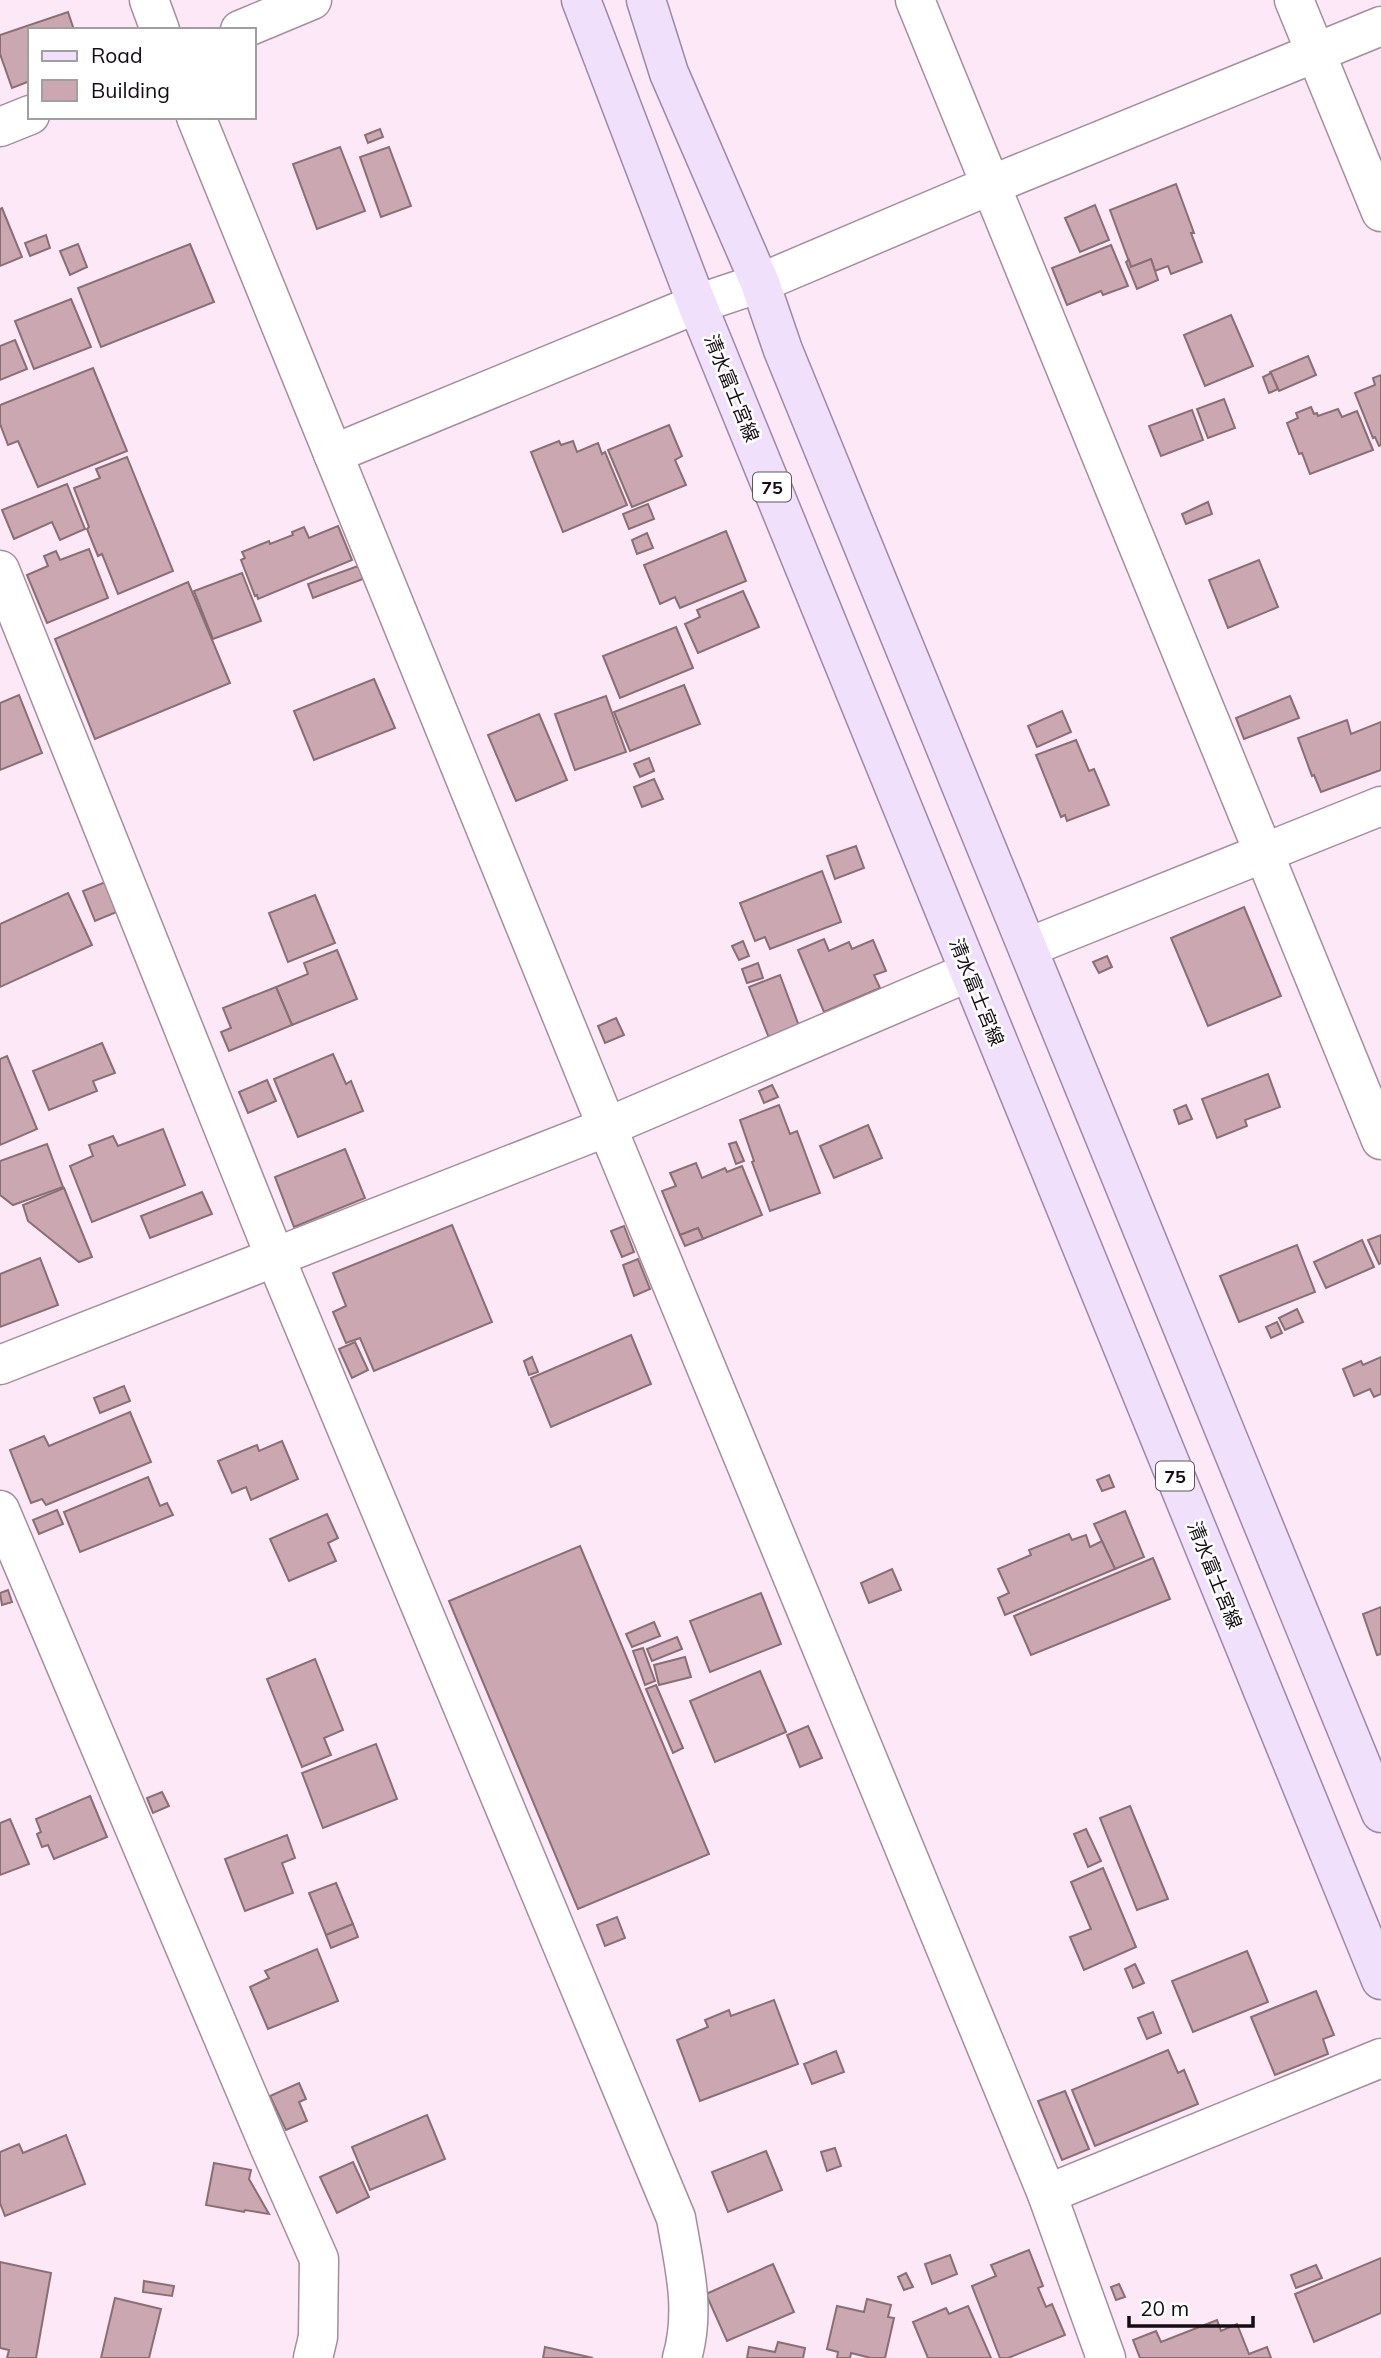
<svg xmlns="http://www.w3.org/2000/svg" width="1381" height="2358" viewBox="0 0 1381 2358" font-family="Mulish,'Noto Sans JP',sans-serif">
  <style>
    .building { fill: #cba8b1; stroke: #896e74; stroke-width: 2 }
    .lines { fill: none; stroke-linecap: round; stroke-linejoin: round }
    .street-casing { stroke: #a58d9e; stroke-width: 41 }
    .secondary-casing { stroke: #a58d9e; stroke-width: 41 }
    .primary-casing { stroke: #9d88a8; stroke-width: 41 }
    .street { stroke: #fff; stroke-width: 38 }
    .secondary { stroke: #fff; stroke-width: 38 }
    .primary { stroke: #f0e0fb; stroke-width: 38 }
    .labels { text-anchor: middle; dominant-baseline: central; stroke-width: 5; stroke-linejoin: round; paint-order: stroke }
    .shield { fill: #fff; stroke: #5b565a; stroke-width: 2 }
    .shield-label { font-size: 18px; font-weight: bold; fill: #150d13 }
    .street-label { font-size: 19px; fill: #150d13; stroke: #fff }
  </style>
  <rect width="100%" height="100%" fill="#fce8f6"/>
  <g class="building">
    <path d="M68,12l6,18h-44v51l-18,7 -12,-34v-19z"/>
    <path d="M380,129l3,8 -15,6 -3,-8z"/>
    <path d="M340,147l25,64 -48,18 -24,-65z"/>
    <path d="M389,147l22,59 -30,11 -21,-60z"/>
    <path d="M1176,184l18,49h-3l11,29 -31,12 -3,-8 -13,5 -4,-12 -20,8 -21,-57z"/>
    <path d="M1095,205l14,35 -29,12 -15,-34z"/>
    <path d="M2,208l20,49 -22,9v-57z"/>
    <path d="M46,235l4,13 -20,8 -5,-13z"/>
    <path d="M78,244l9,23 -17,8 -10,-24z"/>
    <path d="M190,244l24,58 -113,45 -23,-59z"/>
    <path d="M1111,245l17,41 -25,9 -2,-4 -34,14 -15,-37z"/>
    <path d="M1151,259l7,21 -21,9 -11,-27 3,-2 2,7z"/>
    <path d="M71,299l20,48 -57,22 -19,-48z"/>
    <path d="M1231,315l22,51 -48,20 -21,-51z"/>
    <path d="M15,340l12,29 -27,11v-34z"/>
    <path d="M1308,356l8,19 -37,16 -9,-19z"/>
    <path d="M93,368l34,83 -89,36 -20,-46 -10,4 -8,-21v-19z"/>
    <path d="M1271,373l7,16 -9,4 -6,-16z"/>
    <path d="M1381,375v70l-2,1 -4,-9 -2,1 -18,-45 20,-8 -2,-7z"/>
    <path d="M1224,399l11,29 -27,10 -11,-29z"/>
    <path d="M1311,407l3,7 3,-1 1,3 20,-7 4,8 15,-6 16,39 -63,24 -8,-21 -3,1 -12,-31 11,-5 -2,-5z"/>
    <path d="M1192,410l11,30 -42,16 -12,-30z"/>
    <path d="M669,425l13,31 -7,4 11,25 -54,22 -24,-57z"/>
    <path d="M559,441l2,4 12,-4 4,11 21,-9 4,11 3,-2 22,53 -64,27 -32,-80z"/>
    <path d="M127,457l46,114 -55,23 -16,-40 -4,2 -11,-27 2,-2 -15,-39 26,-10 -4,-9z"/>
    <path d="M67,484l18,45 -25,11 -8,-18 -38,17 -12,-29z"/>
    <path d="M1208,502l4,12 -26,10 -4,-10z"/>
    <path d="M648,504l6,15 -25,10 -6,-15z"/>
    <path d="M338,526l14,34 -94,39 -1,-4 -2,1 -14,-36 4,-2 -3,-6 27,-11 1,3 23,-9 -1,-3 12,-5 5,11z"/>
    <path d="M726,531l20,50 -66,27 -5,-11 -15,7 -16,-39z"/>
    <path d="M647,533l6,15 -16,6 -5,-14z"/>
    <path d="M89,549l19,49 -61,25 -20,-48 21,-9 -4,-10 12,-5 4,9z"/>
    <path d="M1259,560l19,47 -50,21 -19,-48z"/>
    <path d="M358,566l5,13 -50,19 -5,-14z"/>
    <path d="M242,573l19,48 -48,18 -19,-48z"/>
    <path d="M188,582l42,101 -135,56 -40,-100z"/>
    <path d="M743,591l16,36 -61,26 -13,-29 15,-7 -3,-7z"/>
    <path d="M676,627l17,41 -73,30 -17,-42z"/>
    <path d="M374,679l21,49 -81,32 -20,-49z"/>
    <path d="M684,685l16,39 -70,27 -16,-39z"/>
    <path d="M19,695l23,58 -42,17v-67z"/>
    <path d="M606,696l20,56 -51,18 -20,-56z"/>
    <path d="M1290,696l9,22 -55,21 -8,-21z"/>
    <path d="M1062,711l9,21 -34,15 -9,-21z"/>
    <path d="M539,714l28,66 -51,21 -28,-66z"/>
    <path d="M1347,720l4,14 30,-12v48l-60,22 -7,-17 -2,1 -14,-38z"/>
    <path d="M1076,740l13,31 5,-2 15,36 -42,16 -2,-6 -4,2 -25,-62z"/>
    <path d="M649,758l5,13 -14,6 -6,-13z"/>
    <path d="M654,779l9,20 -21,8 -8,-20z"/>
    <path d="M856,846l8,22 -29,11 -8,-23z"/>
    <path d="M822,871l19,51 -71,27 -5,-12 -10,4 -15,-38z"/>
    <path d="M108,881l11,30 -24,10 -12,-30z"/>
    <path d="M68,893l24,52 -92,42v-63z"/>
    <path d="M315,895l20,48 -47,19 -19,-49z"/>
    <path d="M1244,907l37,89 -73,30 -37,-88z"/>
    <path d="M824,939l5,12 20,-9 3,7 21,-9 13,31 -12,4 6,13 -56,24 -26,-62z"/>
    <path d="M743,941l6,15 -10,4 -7,-14z"/>
    <path d="M337,950l20,49 -65,26 -16,-38 32,-13 -4,-11z"/>
    <path d="M1107,956l5,11 -13,6 -6,-11z"/>
    <path d="M758,963l5,15 -16,5 -5,-14z"/>
    <path d="M780,975l19,51 -30,12 -20,-51z"/>
    <path d="M276,987l16,38 -63,26 -8,-19 10,-4 -8,-20z"/>
    <path d="M616,1018l8,17 -19,8 -7,-17z"/>
    <path d="M102,1043l13,30 -22,8 4,10 -48,19 -16,-39z"/>
    <path d="M333,1054l13,30 5,-3 12,30 -65,26 -24,-58z"/>
    <path d="M7,1056l30,73 -37,16v-86z"/>
    <path d="M1268,1074l12,33 -35,13 2,6 -30,12 -15,-39z"/>
    <path d="M267,1080l9,21 -28,12 -9,-21z"/>
    <path d="M772,1085l6,12 -14,6 -5,-12z"/>
    <path d="M779,1105l11,29 7,-3 23,62 -50,18 -18,-49 2,-1 -14,-41z"/>
    <path d="M1186,1105l6,14 -13,5 -5,-14z"/>
    <path d="M868,1125l14,33 -48,20 -14,-32z"/>
    <path d="M163,1129l22,56 -93,37 -22,-56 23,-10 -4,-11 24,-9 5,10z"/>
    <path d="M736,1142l8,19 -8,3 -7,-20z"/>
    <path d="M47,1144l16,43 -50,18 -13,-10v-34z"/>
    <path d="M345,1149l20,49 -71,29 -19,-50z"/>
    <path d="M696,1163l6,15 23,-10 2,4 15,-6 20,49 -59,24 -5,-11 -18,7 -18,-44 14,-5 -6,-13z"/>
    <path d="M64,1188l28,69 -13,5 -51,-41 -5,-16z"/>
    <path d="M202,1192l10,22 -62,24 -9,-22z"/>
    <path d="M452,1225l40,97 -118,49 -14,-33 -14,5 -13,-31 13,-6 -13,-33z"/>
    <path d="M624,1226l10,26 -12,5 -11,-26z"/>
    <path d="M698,1228l5,11 -18,7 -5,-11z"/>
    <path d="M1381,1235v28l-2,1 -11,-24z"/>
    <path d="M1362,1240l12,27 -48,21 -12,-26z"/>
    <path d="M1297,1245l18,47 -76,30 -19,-46z"/>
    <path d="M40,1258l18,47 -58,22v-53z"/>
    <path d="M638,1259l12,30 -16,7 -11,-31z"/>
    <path d="M1297,1309l6,13 -18,8 -6,-12z"/>
    <path d="M1277,1322l5,11 -11,5 -5,-11z"/>
    <path d="M631,1335l20,49 -100,43 -20,-49z"/>
    <path d="M355,1342l13,28 -16,8 -13,-29z"/>
    <path d="M532,1357l6,15 -9,3 -5,-14z"/>
    <path d="M1381,1357v37l-7,3 -4,-8 -16,7 -11,-27 18,-8 2,4z"/>
    <path d="M124,1386l6,15 -30,12 -6,-15z"/>
    <path d="M130,1412l21,50 -105,43 -4,-6 -11,4 -21,-53 34,-14 5,10z"/>
    <path d="M282,1441l16,38 -47,21 -5,-13 -14,6 -14,-32 39,-16 2,6z"/>
    <path d="M1109,1475l5,12 -12,4 -5,-11z"/>
    <path d="M148,1477l12,29 7,-3 6,12 -93,37 -16,-40z"/>
    <path d="M57,1510l6,14 -24,10 -6,-14z"/>
    <path d="M1125,1511l19,46 -29,12 -21,-45z"/>
    <path d="M327,1514l11,24 -10,5 8,18 -47,20 -19,-42z"/>
    <path d="M1069,1534l3,6 14,-5 4,12 12,-6 13,28 -110,46 -7,-17 11,-5 -11,-24 33,-14 -2,-5z"/>
    <path d="M580,1546l129,308 -131,55 -129,-308z"/>
    <path d="M1153,1558l17,41 -139,56 -17,-39z"/>
    <path d="M892,1569l9,21 -32,13 -8,-20z"/>
    <path d="M8,1590l4,12 -10,3 -2,-12z"/>
    <path d="M761,1593l20,51 -71,28 -20,-51z"/>
    <path d="M1381,1607v47l-4,1 -14,-41z"/>
    <path d="M654,1622l6,14 -28,11 -6,-13z"/>
    <path d="M677,1637l5,12 -30,12 -5,-12z"/>
    <path d="M643,1648l12,33 -10,4 -12,-34z"/>
    <path d="M685,1657l6,20 -32,8 -5,-20z"/>
    <path d="M315,1659l28,71 -19,8 7,17 -29,12 -35,-88z"/>
    <path d="M760,1671l26,61 -71,30 -25,-61z"/>
    <path d="M656,1685l27,63 -10,5 -27,-64z"/>
    <path d="M808,1726l14,32 -22,9 -13,-32z"/>
    <path d="M376,1744l21,55 -74,29 -21,-55z"/>
    <path d="M162,1792l7,14 -16,7 -6,-15z"/>
    <path d="M90,1796l17,41 -53,22 -6,-14 -6,2 -5,-13 4,-2 -5,-13z"/>
    <path d="M1130,1806l38,93 -31,11 -37,-92z"/>
    <path d="M10,1819l19,45 -29,11v-52z"/>
    <path d="M1086,1829l15,32 -13,6 -14,-33z"/>
    <path d="M287,1835l8,23 -13,5 11,30 -48,18 -20,-52z"/>
    <path d="M1103,1868l33,79 -52,23 -14,-33 21,-8 -20,-47z"/>
    <path d="M336,1883l17,41 -27,11 -17,-42z"/>
    <path d="M617,1917l8,21 -20,8 -8,-21z"/>
    <path d="M353,1924l5,13 -27,11 -5,-13z"/>
    <path d="M317,1949l21,52 -70,28 -18,-42 19,-9 -4,-7z"/>
    <path d="M1247,1951l21,51 -75,30 -21,-51z"/>
    <path d="M1135,1964l9,19 -11,5 -8,-19z"/>
    <path d="M1316,1991l18,44 -11,4 5,15 -53,21 -24,-58z"/>
    <path d="M774,2000l24,64 -98,37 -23,-61 31,-13 -3,-7 24,-10 2,6z"/>
    <path d="M1153,2012l8,21 -14,6 -9,-21z"/>
    <path d="M1168,2050l10,23 6,-3 14,34 -103,42 -23,-56z"/>
    <path d="M836,2051l8,21 -32,12 -8,-20z"/>
    <path d="M299,2083l7,16 -7,3 8,19 -21,9 -16,-34z"/>
    <path d="M1065,2091l24,58 -27,11 -24,-59z"/>
    <path d="M427,2115l18,44 -75,31 -18,-43z"/>
    <path d="M66,2135l19,49 -80,32 -5,-13v-51l19,-8 4,9z"/>
    <path d="M835,2148l6,18 -14,5 -6,-19z"/>
    <path d="M766,2151l16,39 -54,22 -16,-40z"/>
    <path d="M353,2162l16,35 -32,16 -17,-36z"/>
    <path d="M214,2163l37,7 -2,9 20,35 -24,-4 -1,2 -38,-7z"/>
    <path d="M1029,2250l14,36 -5,2 8,19 6,-3 13,31 -57,23h-8l-28,-72 24,-10 -5,-11z"/>
    <path d="M950,2255l7,19 -25,10 -7,-20z"/>
    <path d="M1381,2258v55l-67,29 -19,-48z"/>
    <path d="M0,2262l51,11 -15,85h-29l2,-8 -9,-2z"/>
    <path d="M773,2264l21,48 -67,29 -21,-47z"/>
    <path d="M1316,2265l6,13 -26,10 -5,-13z"/>
    <path d="M906,2273l7,14 -9,3 -6,-13z"/>
    <path d="M144,2281l30,5 -2,10 -29,-4z"/>
    <path d="M1119,2284l6,13 -9,3 -5,-13z"/>
    <path d="M115,2298l46,11 -12,49h-48z"/>
    <path d="M867,2299l24,6 -3,12 6,1 -9,40h-14l-20,-5 -1,5h-13l1,-6 -11,-3 10,-43 27,6z"/>
    <path d="M968,2306l23,52h-63l-15,-36 33,-14 3,6z"/>
    <path d="M1217,2320l4,11 16,-7 12,30 18,-7 4,11h-131l-7,-18 23,-9 5,11z"/>
    <path d="M778,2342l27,6 -2,10h-56l2,-11 26,5z"/>
    <path d="M545,2347l48,11h-50z"/>
  </g>
  <g class="lines">
    <defs>
      <g id="street">
        <path d="M149,0l11,30"/>
        <path d="M915,0l466,1140"/>
        <path d="M1294,0l87,212"/>
        <path d="M240,30l72,-30"/>
        <path d="M196,117l411,1010 440,1067 59,164"/>
        <path d="M0,127l30,-12"/>
        <path d="M0,570l275,687 401,961c8,47 20,92 6,140"/>
        <path d="M1029,947l352,-141"/>
        <path d="M0,1365l607,-238 362,-155"/>
        <path d="M0,1510l269,636 50,113 -1,78 -5,21"/>
        <path d="M1047,2194l334,-136"/>
      </g>
      <path id="secondary" d="M333,454l364,-150 63,-21 231,-98 390,-159"/>
      <g id="primary">
        <path d="M581,0l116,304 684,1676"/>
        <path d="M646,0l23,73 91,210 23,67 598,1463"/>
      </g>
    </defs>
    <use href="#street" class="street-casing"/>
    <use href="#secondary" class="secondary-casing"/>
    <use href="#primary" class="primary-casing"/>
    <use href="#street" class="street"/>
    <use href="#secondary" class="secondary"/>
    <use href="#primary" class="primary"/>
  </g>
  <g class="labels">
    <g class="shield">
      <rect x="753" y="472.5" width="38" height="29" rx="5"/>
      <rect x="1156" y="1461.5" width="38" height="29" rx="5"/>
    </g>
    <g class="shield-label">
      <text x="772" y="487">75</text>
      <text x="1175" y="1476">75</text>
    </g>
    <g class="street-label">
      <text transform="translate(732 388) rotate(68)">清水富士宮線</text>
      <text transform="translate(977 992) rotate(68)">清水富士宮線</text>
      <text transform="translate(1215 1575) rotate(68)">清水富士宮線</text>
    </g>
  </g>
  <rect x="28" y="28" width="228" height="91" fill="#ffffff" stroke="#a19ea1" stroke-width="2"/>
  <rect x="42" y="51" width="35" height="10" fill="#f0e0fb" stroke="#a19ea1" stroke-width="2"/>
  <text x="91" y="63" font-size="21" fill="#150d13">Road</text>
  <rect x="42" y="80" width="35" height="21" fill="#cba8b1" stroke="#a19ea1" stroke-width="2"/>
  <text x="91" y="98" font-size="21" fill="#150d13">Building</text>
  <path d="M1129 2316v10h124v-10" fill="none" stroke="#150d13" stroke-width="3.5"/>
  <text x="1140" y="2316" font-size="21" fill="#150d13" stroke="#ffffff" stroke-width="5" paint-order="stroke">20 m</text>
</svg>
